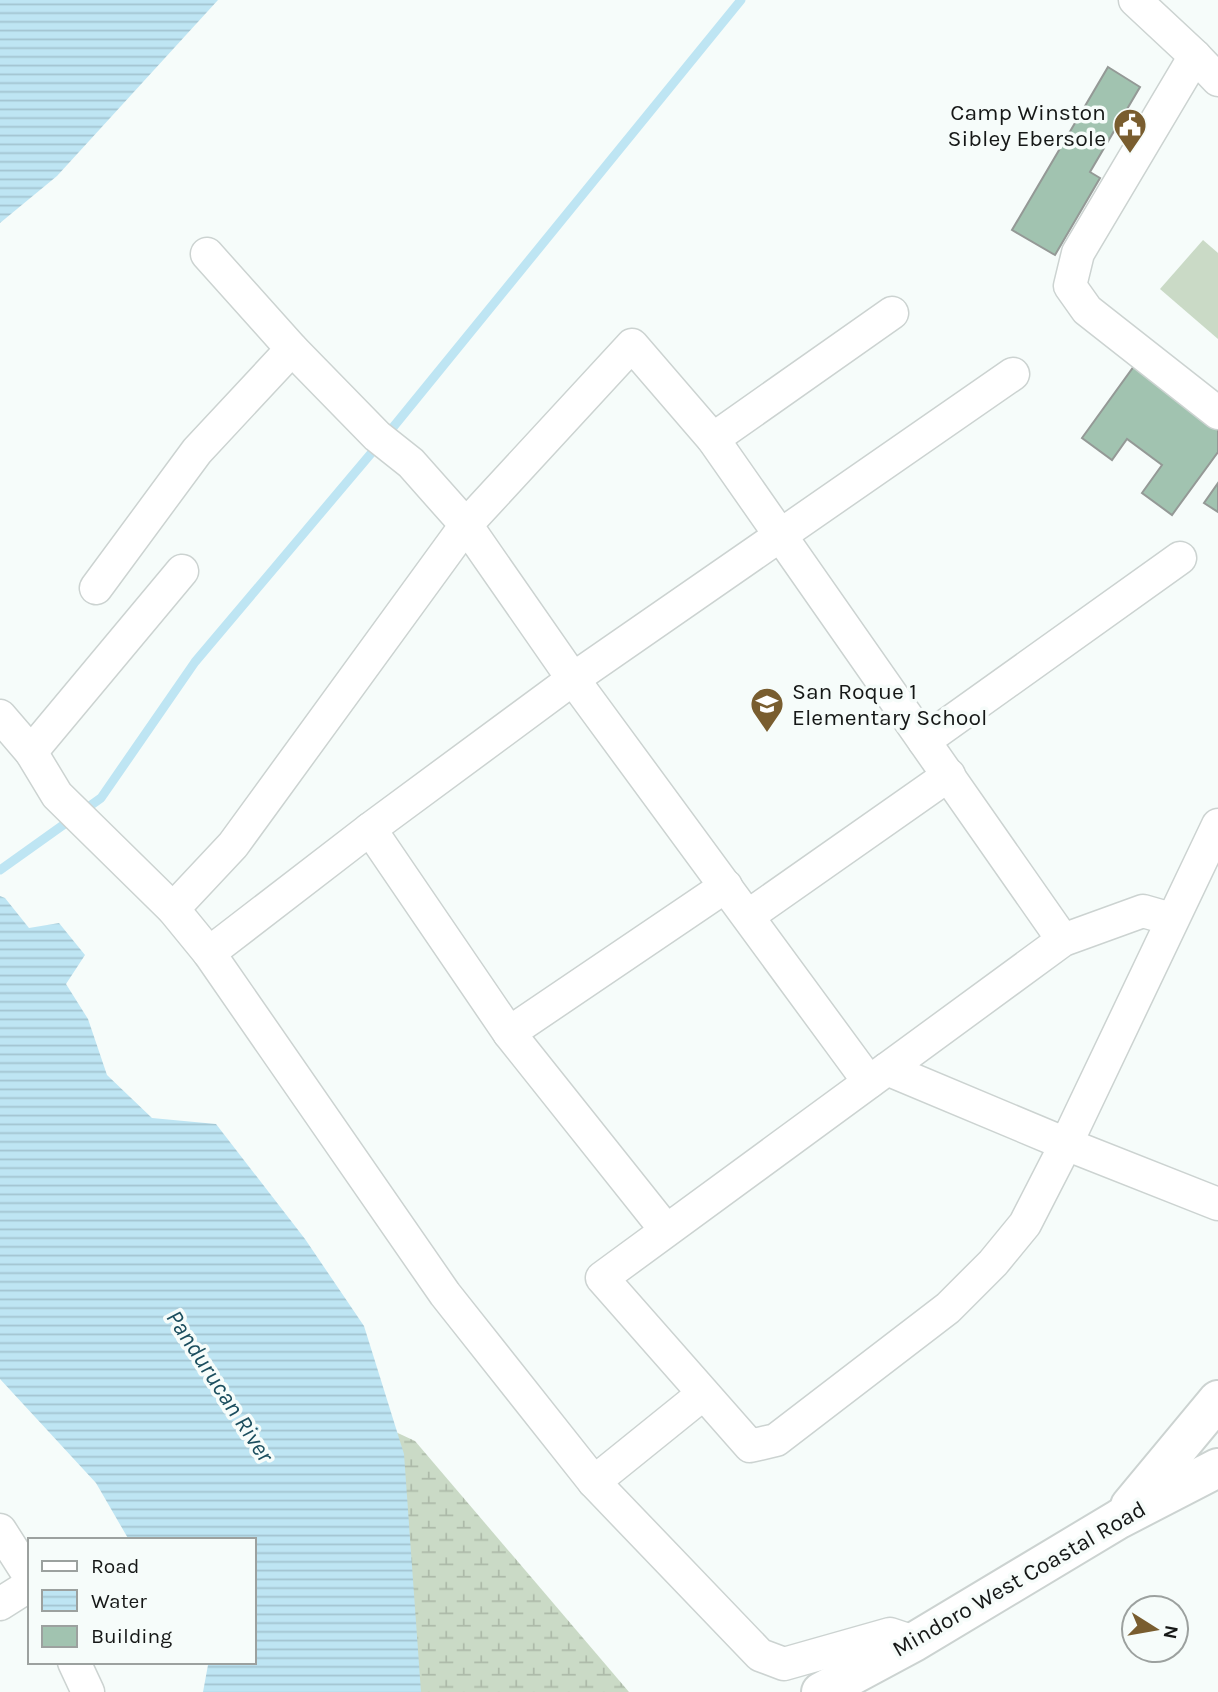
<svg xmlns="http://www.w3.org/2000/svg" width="1218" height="1692" viewBox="0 0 1218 1692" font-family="Karla,sans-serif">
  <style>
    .wetland { fill: url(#wetland-marsh) }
    .park { fill: #cadac6 }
    .water { fill: url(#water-rules) }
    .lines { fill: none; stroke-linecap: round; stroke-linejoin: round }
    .stream { stroke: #bee5f3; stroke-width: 9 }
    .building { fill: #a1c3b0; stroke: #949996; stroke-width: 2 }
    .minor-casing { stroke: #ccd3d1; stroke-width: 35 }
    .major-casing { stroke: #ccd3d1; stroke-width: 42 }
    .minor { stroke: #fff; stroke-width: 32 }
    .major { stroke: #fff; stroke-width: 38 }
    .labels { text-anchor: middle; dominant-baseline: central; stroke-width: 7; stroke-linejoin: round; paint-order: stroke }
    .poi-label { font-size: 23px; fill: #161817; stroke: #f6fcfa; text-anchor: end }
    .street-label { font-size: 23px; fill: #161817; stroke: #f6fcfa }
    .water-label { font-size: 24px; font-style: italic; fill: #1b4e5e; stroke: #f6fcfa }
  </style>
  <defs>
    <pattern id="wetland-marsh" width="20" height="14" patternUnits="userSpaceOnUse" patternTransform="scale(1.75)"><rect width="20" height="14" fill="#cadac6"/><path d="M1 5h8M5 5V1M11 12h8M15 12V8" fill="none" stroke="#adbaa9"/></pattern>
    <pattern id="water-rules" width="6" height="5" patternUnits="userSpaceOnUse" patternTransform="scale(1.75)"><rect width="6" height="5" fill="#bee5f3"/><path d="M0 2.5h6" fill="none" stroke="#a3c4d0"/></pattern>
  </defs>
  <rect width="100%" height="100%" fill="#f6fcfa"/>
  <path class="wetland" d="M372,1421l43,20 214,251h-216z"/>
  <path class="park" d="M1203,240l15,13v86l-58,-50z"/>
  <g class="water">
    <path d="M0,0h218l-161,176 -57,47z"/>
    <path d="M0,896l5,2 24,30 30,-5 26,32 -19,29 22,35 19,56 45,43 64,6 89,115 59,87 40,128 17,238h-218l5,-27 -1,-3h47v-122h-125l-33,-57 -96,-104z"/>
  </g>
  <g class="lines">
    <path class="stream" d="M0,870l101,-72 94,-136 195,-231 351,-431"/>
  </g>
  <g class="building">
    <path d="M1108,67l32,20 -50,85 10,6 -45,77 -43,-25z"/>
    <path d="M1137,362l81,59v31l-46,63 -30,-22 20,-28 -35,-26 -15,21 -30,-22z"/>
    <path d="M1218,483v29l-14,-9z"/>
  </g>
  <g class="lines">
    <defs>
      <g id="minor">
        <path d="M1135,0l60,56 23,24"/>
        <path d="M1195,56l-117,197 -8,33 17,24 131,103"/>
        <path d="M207,254l85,95 85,87 34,27 55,62 107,154 296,403"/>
        <path d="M713,439l179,-126"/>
        <path d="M96,588l101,-137 95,-102"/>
        <path d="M0,716l31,36 26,43 116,114 36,44 236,341 149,188 166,173 24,9 106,-30 24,8"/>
        <path d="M924,741l256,-183"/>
        <path d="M31,752l151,-181"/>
        <path d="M370,829l139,204 157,197"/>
        <path d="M173,909l60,-64 233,-320 166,-180 81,94 350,501"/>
        <path d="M748,916l201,-141"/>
        <path d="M1171,919l-28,-8 -80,29 -461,338 148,168 26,-6 172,-132 45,-45 32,-39 41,-80 152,-319"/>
        <path d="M209,953l161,-124 203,-150 440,-305"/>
        <path d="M509,1033l217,-147"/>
        <path d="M887,1069l179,75 152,60"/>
        <path d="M594,1482l109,-88"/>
        <path d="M0,1530l30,47"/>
        <path d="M0,1604l30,-19"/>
        <path d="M74,1662l14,30"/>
      </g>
      <g id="major">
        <path d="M1130,1506l88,-106"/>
        <path d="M821,1692l93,-50 205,-123 99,-51"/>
      </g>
    </defs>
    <use href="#minor" class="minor-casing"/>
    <use href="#major" class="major-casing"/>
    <use href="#minor" class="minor"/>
    <use href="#major" class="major"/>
  </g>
  <defs>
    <symbol id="civic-pin" viewBox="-11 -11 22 30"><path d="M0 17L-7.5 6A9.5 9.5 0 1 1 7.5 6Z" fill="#795d2f" stroke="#f6fcfa"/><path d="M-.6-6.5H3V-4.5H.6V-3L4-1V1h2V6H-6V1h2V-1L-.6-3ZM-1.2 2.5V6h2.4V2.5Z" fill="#fff"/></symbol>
    <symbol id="school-pin" viewBox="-11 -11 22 30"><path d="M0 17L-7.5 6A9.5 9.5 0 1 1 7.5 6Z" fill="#795d2f" stroke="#f6fcfa"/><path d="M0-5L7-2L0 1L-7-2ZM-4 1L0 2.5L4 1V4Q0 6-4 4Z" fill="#fff"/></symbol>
  </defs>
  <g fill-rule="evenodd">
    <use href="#civic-pin" x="1111" y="106" width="38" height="52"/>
    <use href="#school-pin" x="748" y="685" width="38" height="52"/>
  </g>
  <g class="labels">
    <g class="poi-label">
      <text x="1106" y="112">Camp Winston<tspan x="1106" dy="26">Sibley Ebersole</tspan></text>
      <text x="792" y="691" text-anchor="start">San Roque 1<tspan x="792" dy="26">Elementary School</tspan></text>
    </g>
    <g class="street-label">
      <text transform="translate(1019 1579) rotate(-30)">Mindoro West Coastal Road</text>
    </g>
    <g class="water-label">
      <text transform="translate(220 1386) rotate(57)">Pandurucan River</text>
    </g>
  </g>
  <rect x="28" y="1538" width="228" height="126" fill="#f6fcfa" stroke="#9ca19f" stroke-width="2"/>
  <rect x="42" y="1561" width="35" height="10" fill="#ffffff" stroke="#9ca19f" stroke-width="2"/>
  <text x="91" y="1573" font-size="21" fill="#161817">Road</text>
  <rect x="42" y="1590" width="35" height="21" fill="url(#water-rules)" stroke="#9ca19f" stroke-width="2"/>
  <text x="91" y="1608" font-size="21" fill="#161817">Water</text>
  <rect x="42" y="1626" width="35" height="21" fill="#a1c3b0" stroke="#9ca19f" stroke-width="2"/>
  <text x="91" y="1643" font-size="21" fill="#161817">Building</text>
  <g transform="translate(1155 1629) rotate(101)"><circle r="33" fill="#f6fcfa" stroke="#9ca19f" stroke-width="2"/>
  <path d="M0-5L12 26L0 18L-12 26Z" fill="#795d2f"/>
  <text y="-10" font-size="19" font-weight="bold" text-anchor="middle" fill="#161817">N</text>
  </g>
</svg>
